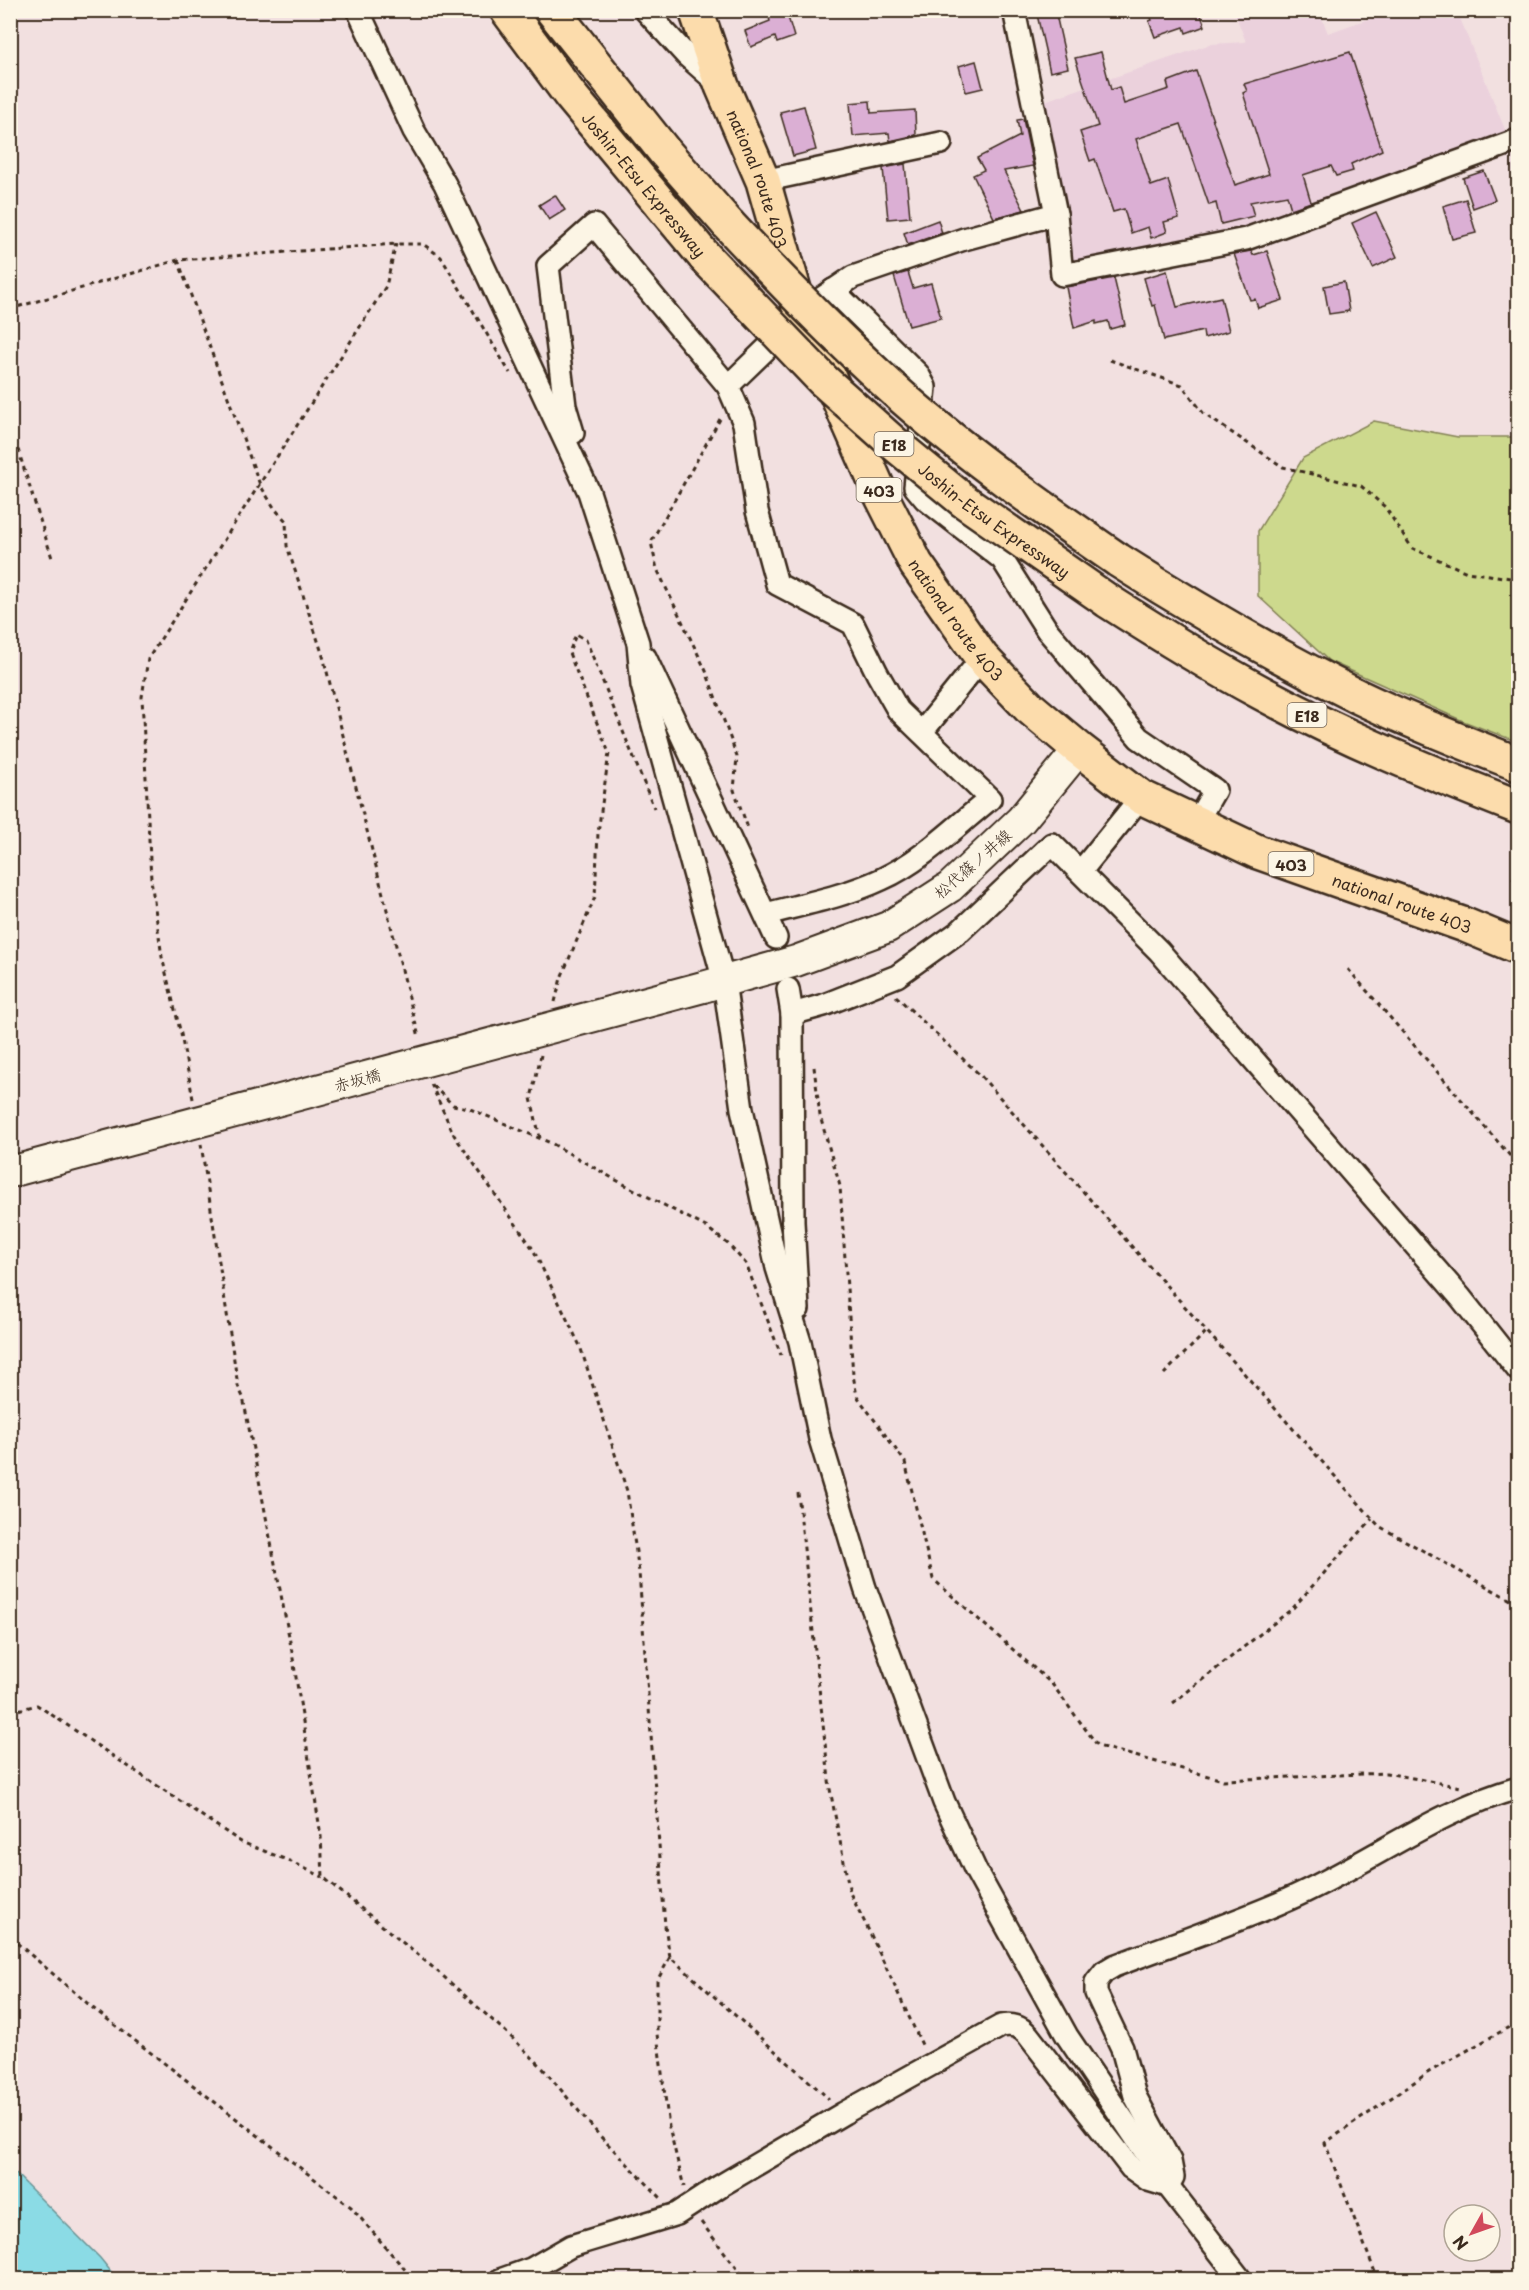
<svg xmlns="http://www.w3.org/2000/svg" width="1529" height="2290" viewBox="0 0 1529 2290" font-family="'Playpen Sans','Klee One',sans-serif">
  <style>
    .built { fill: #ebd1dc }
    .green { fill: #cdd98d; stroke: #848256; stroke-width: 1.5 }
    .water { fill: #8bdbe5; stroke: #6b9495; stroke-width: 1.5 }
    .building { fill: #dbafd4; stroke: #3b2a1e; stroke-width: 1.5 }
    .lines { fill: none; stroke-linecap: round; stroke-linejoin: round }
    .minor-casing { stroke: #3b2a1e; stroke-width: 26 }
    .secondary-casing { stroke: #3b2a1e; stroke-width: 34 }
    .trunk-casing { stroke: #3b2a1e; stroke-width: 38 }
    .motorway-casing { stroke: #3b2a1e; stroke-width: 38 }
    .path { stroke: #3b2a1e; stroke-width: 3; stroke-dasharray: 4.5 4.5; stroke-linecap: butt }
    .minor { stroke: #fcf5e5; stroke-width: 21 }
    .secondary { stroke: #fcf5e5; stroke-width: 30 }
    .trunk { stroke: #fcdcac; stroke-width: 33 }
    .motorway { stroke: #fcdcac; stroke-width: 33 }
    .secondary-bridge-casing { stroke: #3b2a1e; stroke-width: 34; stroke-linecap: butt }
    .motorway-bridge-casing { stroke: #3b2a1e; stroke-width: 38; stroke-linecap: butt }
    .secondary-bridge { stroke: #fcf5e5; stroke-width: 30 }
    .motorway-bridge { stroke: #fcdcac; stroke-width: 33 }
    .labels { text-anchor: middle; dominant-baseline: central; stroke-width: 4.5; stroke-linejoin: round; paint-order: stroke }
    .shield { fill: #fcf5e5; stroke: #75675a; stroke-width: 1.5 }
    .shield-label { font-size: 15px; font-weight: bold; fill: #3b2a1e }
    .street-label { font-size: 16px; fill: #3b2a1e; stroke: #fcf5e5 }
  </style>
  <rect width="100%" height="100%" fill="#f2e0e0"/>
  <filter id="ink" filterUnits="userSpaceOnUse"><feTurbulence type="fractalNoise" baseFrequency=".0167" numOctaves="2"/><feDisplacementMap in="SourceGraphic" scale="12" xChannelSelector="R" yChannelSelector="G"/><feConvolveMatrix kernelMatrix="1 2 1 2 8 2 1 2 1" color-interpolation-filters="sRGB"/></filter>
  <g filter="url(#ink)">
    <path class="built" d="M1234,11h85l9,22 63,-22h66l49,121 -166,68 -94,34 -90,17 -85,11 -38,-157 178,-61 35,-2z"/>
    <path class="green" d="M1374,421l84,16h60v305l-55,-21 -134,-60 -71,-65v-65l45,-73z"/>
    <path class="water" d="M10,2168l90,90 17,21h-106z"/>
    <g class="building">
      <path d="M767,10h19l8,27 -17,6 -2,-6 -24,10 -6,-16 25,-10z"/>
      <path d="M1036,10h19l13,58 -18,4z"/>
      <path d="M1148,10h51l6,16 -19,7 -2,-6 -29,10 -6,-16 3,-1z"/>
      <path d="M1101,52l10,38 8,-3 5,17 45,-15 -2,-7 29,-11 39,114 34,-11 -26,-81 4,-2 -3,-7 106,-32 32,98 -31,14 2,7 -17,5 -5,-10 -28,9 8,27 -20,7 -4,-14 -37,7 4,14 -33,8 -5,-21 -7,2 -28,-81 -45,15 15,47 17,-6 11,38 -15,4 3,10 -16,6 -3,-11 -17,6 -7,-24 -11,3 -18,-53 -5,2 -10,-29 18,-6 -23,-68z"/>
      <path d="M976,61l7,27 -17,4 -7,-26z"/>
      <path d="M870,101l1,12 44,-3 1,25 -26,6 -1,-8 -36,3 -3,-33z"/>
      <path d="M804,106l12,44 -23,6 -13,-44z"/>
      <path d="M1023,119l10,47 -29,5 20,39 -30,8 -21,-43 11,-5 -7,-12 43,-22 -3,-16z"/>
      <path d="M905,164l5,53 -22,2 -5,-51z"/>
      <path d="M1484,171l11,29 -22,8 -10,-30z"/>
      <path d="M555,195l10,15 -16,10 -10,-15z"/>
      <path d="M1466,199l10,34 -24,6 -9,-33z"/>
      <path d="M1376,212l21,45 -24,11 -21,-45z"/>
      <path d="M938,220l4,13 -34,12 -4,-12z"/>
      <path d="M1251,251l2,4 14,-4 16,49 -25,8 -3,-9 -5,1 -16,-46z"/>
      <path d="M1167,271l10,36 44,-10 8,34 -25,7 -1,-7 -39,9 -9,-35 -3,1 -8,-28z"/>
      <path d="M908,272l5,16 18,-5 10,35 -32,8 -15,-50z"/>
      <path d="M1114,278l11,47 -15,4 -2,-8 -12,3v-3l-22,7 -8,-41z"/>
      <path d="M1344,282l5,29 -20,3 -5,-28z"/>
    </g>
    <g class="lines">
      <defs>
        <g id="minor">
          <path d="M358,10l56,121 31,53 144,308 49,151 4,42 82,296 18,128 35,159 23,74 20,97 45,149 79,214 32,69 91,165 101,150 73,94"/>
          <path d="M645,10l41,45 33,29"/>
          <path d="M763,181l178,-38"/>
          <path d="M1056,214l6,61 184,-36 272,-99"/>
          <path d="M833,290l85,84 7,13 -10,100 10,12 77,60 45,71 92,108 76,52 -19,33"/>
          <path d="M822,298l31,-21 111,-38 92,-25 -42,-204"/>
          <path d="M728,386l60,-58"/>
          <path d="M573,433l-8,-27 -17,-140 46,-41 134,161 16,37 13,88 20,73 76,40 24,49 21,37 92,89c-34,27 -68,62 -108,80 -36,17 -78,25 -116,35"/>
          <path d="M645,657l131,281"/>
          <path d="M922,732l60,-74"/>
          <path d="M1081,871l60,-74"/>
          <path d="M788,989l4,25 1,208 5,87"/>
          <path d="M792,1014l32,-9 73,-29 63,-45 92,-87 107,107 302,347 57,72"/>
          <path d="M500,2280l31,-11 40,-23 106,-32 43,-28 124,-73 157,-87c12,-2 19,0 27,9l103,133 17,12 20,6 5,-9 -3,-16 -35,-65 -13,-48 -26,-55v-11l8,-10 10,-6c58,-22 118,-42 175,-67 78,-34 146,-88 229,-111"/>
        </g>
        <path id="secondary" d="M703,987l93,-26 92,-34 62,-40 71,-67 58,-71"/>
        <g id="trunk">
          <path id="s1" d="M696,10l26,76 41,95 38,133 80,181 35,69 66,94 47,49 50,42 62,48 117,55 207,73 53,22"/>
        </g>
        <g id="motorway">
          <path id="s2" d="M507,10l63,85 135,162"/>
          <path d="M552,10l112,141 64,73"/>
          <path d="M1118,560c78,50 158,96 241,137 52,25 106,46 159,67"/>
          <path d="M1108,601c50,32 100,63 152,91 83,45 171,81 258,115"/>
        </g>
      </defs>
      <use href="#minor" class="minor-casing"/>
      <use href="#secondary" class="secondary-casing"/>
      <use href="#trunk" class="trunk-casing"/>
      <use href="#motorway" class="motorway-casing"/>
      <g class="path">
        <path d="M178,260l82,225 15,24 11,12 1,25 36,110 96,381"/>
        <path d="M10,309l168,-49 218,-16h27l18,13 69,116"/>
        <path d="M1110,360l72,25 22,29 79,53 78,19 24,21 27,41 55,24 51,7"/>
        <path d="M720,419l-69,123 6,27 49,102 31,86 -3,33 14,38"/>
        <path d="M10,424l42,134"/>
        <path d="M1512,878l6,2"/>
        <path d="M1348,969l170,196"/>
        <path d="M896,996l84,79 399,451 139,78"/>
        <path d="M555,1002l6,-24 34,-81 3,-64 11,-80 -40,-100 7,-19 10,6 68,168"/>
        <path d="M814,1067l6,49 20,70 13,189 4,21 48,66 28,117 119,105 46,62 125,34 163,-7 75,14"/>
        <path d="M431,1084l23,51 79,114 47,97 47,145 12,81 26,354 5,31 159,142"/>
        <path d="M433,1086l20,19 15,3 83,35 63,36 92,48 22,17 18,20 35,91"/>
        <path d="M193,1099l-12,-65 -19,-77 -11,-77 -9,-183 6,-38 238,-373 10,-42"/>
        <path d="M540,1138l-9,-40 10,-43"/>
        <path d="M201,1144l37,242 5,11 49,255 29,184 2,41 113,93 71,63 33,32 59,70 62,63"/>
        <path d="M1164,1374l43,-43"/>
        <path d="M798,1493l32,296 20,104 20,40 53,114"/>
        <path d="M1173,1703l120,-95 79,-89"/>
        <path d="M10,1712l27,-7 204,137 46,18 36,17"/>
        <path d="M10,1937l84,72 257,198 63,73"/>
        <path d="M670,1957l-13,24v53l12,93 15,60"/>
        <path d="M701,2222l45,58"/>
        <path d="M1013,2275l4,5"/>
        <path d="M1378,2280l-53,-137 104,-71 89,-50"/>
      </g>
      <use href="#minor" class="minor"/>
      <use href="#secondary" class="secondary"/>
      <use href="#trunk" class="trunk"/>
      <use href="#motorway" class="motorway"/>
      <defs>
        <path id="secondary-bridge" d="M10,1172l693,-185"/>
        <g id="motorway-bridge">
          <path d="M728,224c56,60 113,119 175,174 67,59 141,111 215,162"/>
          <path id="s3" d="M705,257l118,123 74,66 67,55 144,100"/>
        </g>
      </defs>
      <use href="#secondary-bridge" class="secondary-bridge-casing"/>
      <use href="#motorway-bridge" class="motorway-bridge-casing"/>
      <use href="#secondary-bridge" class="secondary-bridge"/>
      <use href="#motorway-bridge" class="motorway-bridge"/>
    </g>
  </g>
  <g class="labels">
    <g class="shield">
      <rect x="874.5" y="432" width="39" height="24" rx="4.5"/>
      <rect x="856.5" y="478" width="45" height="24" rx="4.5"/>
      <rect x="1287.5" y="703" width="39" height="24" rx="4.5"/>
      <rect x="1268.5" y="852" width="45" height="24" rx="4.5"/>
    </g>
    <g class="shield-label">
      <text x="894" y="444">E18</text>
      <text x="879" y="490">403</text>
      <text x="1307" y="715">E18</text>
      <text x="1291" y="864">403</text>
    </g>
    <g class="street-label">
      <text stroke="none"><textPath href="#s1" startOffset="180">national route 403</textPath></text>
      <text stroke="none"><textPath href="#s2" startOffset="222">Joshin-Etsu Expressway</textPath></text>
      <text stroke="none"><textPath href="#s3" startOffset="392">Joshin-Etsu Expressway</textPath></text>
      <text stroke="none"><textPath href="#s1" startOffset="666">national route 403</textPath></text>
      <text transform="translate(972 863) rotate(-41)">松代篠ノ井線</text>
      <text stroke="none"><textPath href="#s1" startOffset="1206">national route 403</textPath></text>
      <text transform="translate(357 1079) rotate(-15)">赤坂橋</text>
    </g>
  </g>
  <rect width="1529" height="2290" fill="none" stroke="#fcf5e5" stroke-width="36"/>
  <rect x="18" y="18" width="1493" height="2254" fill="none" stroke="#3b2a1e" stroke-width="2" filter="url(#ink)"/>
  <g transform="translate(1472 2233) rotate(230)"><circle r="28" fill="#fcf5e5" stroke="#afa495" stroke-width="1.5"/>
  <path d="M0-4.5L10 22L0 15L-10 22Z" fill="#d1495b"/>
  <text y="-9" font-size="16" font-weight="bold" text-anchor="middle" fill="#3b2a1e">N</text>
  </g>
</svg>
